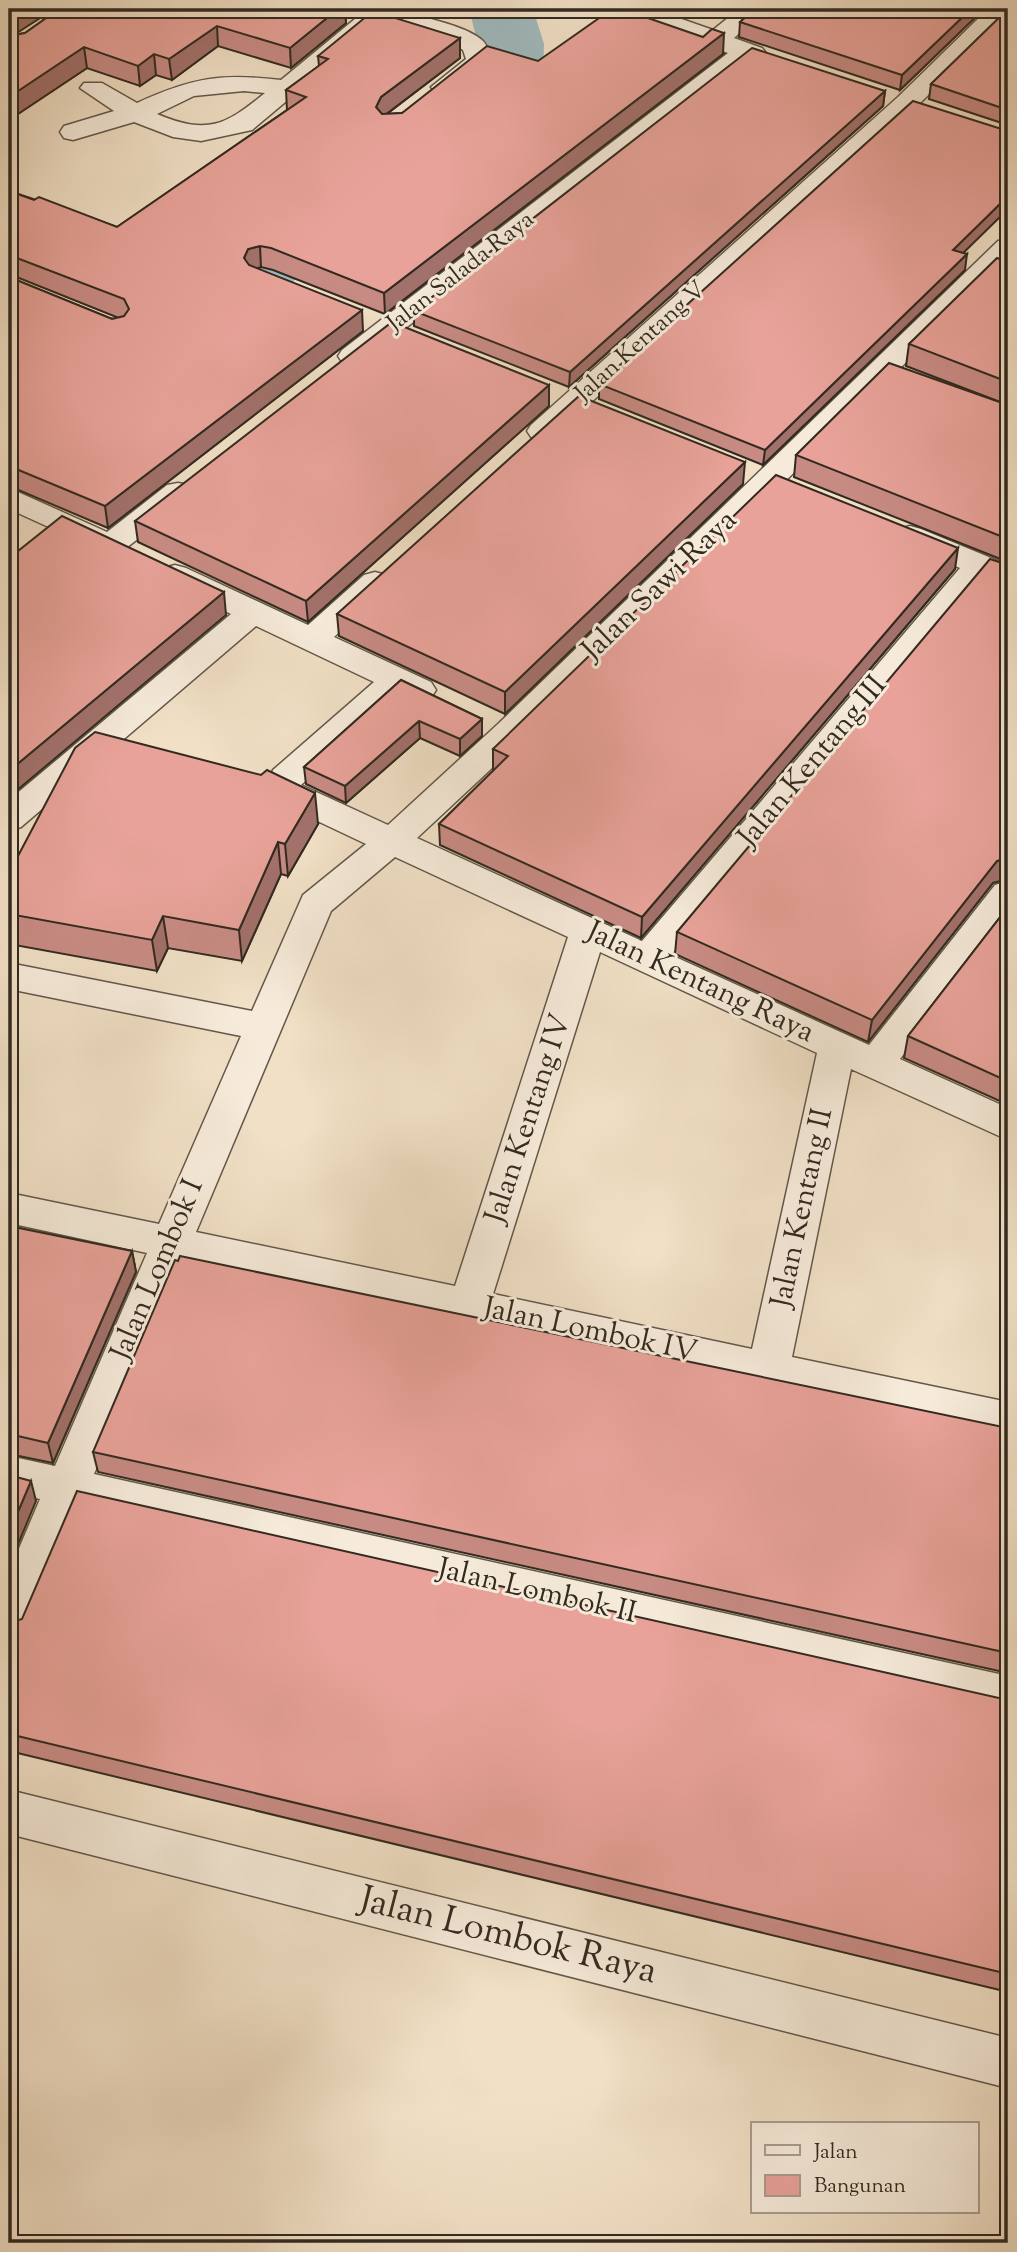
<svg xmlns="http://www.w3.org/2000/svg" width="1017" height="2252" viewBox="0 0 1017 2252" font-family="'Sorts Mill Goudy',serif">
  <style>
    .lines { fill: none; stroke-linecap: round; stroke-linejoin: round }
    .river { fill: #a0babf; fill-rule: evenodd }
    .minor-casing { stroke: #62584a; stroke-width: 3 }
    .minor { fill: #f6ebda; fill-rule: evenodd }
    .wall { fill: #c88b84; stroke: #322a20; stroke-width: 2 }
    .shaded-wall { fill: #a2716b; stroke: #322a20; stroke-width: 2 }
    .building { fill: #e8a299; stroke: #322a20; stroke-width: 2 }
    .labels { text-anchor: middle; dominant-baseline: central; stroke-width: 6; stroke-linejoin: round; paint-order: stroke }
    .far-street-label { font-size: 24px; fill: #322a20; stroke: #f6ebda }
    .street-label { font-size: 30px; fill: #322a20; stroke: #f6ebda }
    .near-street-label { font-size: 37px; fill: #322a20; stroke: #f6ebda }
  </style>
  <rect width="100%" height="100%" fill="#f1e0c6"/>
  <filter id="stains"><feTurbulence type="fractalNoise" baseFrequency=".00286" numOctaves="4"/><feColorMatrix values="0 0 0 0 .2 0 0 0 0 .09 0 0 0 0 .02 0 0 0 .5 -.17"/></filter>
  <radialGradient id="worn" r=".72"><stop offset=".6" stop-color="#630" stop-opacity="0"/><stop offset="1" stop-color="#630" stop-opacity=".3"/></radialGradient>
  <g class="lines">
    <path class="river" d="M469,9h64l11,35 -1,27 -23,35 -43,20 -121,79 -32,45 -31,32 -96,48 -91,54 -70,33 -27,7v-52l43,-20 93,-54 96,-48 31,-30 34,-45 123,-77 43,-20 5,-7 1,-27z"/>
    <defs>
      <g id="minor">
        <path d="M367,9c25,0 98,14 116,32 5,5 6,14 9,20l-39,31h-18l-4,-5 35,-28 -3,-9 -10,-7 -71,-22 -130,109 -51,11 -28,-4 -39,-15 -61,18 -9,-2 -4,-6 4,-6 50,-15 -34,-23 4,-5h18l35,20c55,-25 84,-30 144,-23zM244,91l21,2c-40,33 -58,42 -108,21l37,-18z"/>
        <path d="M618,9h35l60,21 26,-21h27l-32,29 28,10 4,5 -4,5 -12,2 -388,302 -10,3 -10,-3 -4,-6 4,-6 386,-297 -107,-39z"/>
        <path d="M988,9h20v8l-92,90 -363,330 -11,3 -11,-3 -4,-6 4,-6 367,-328z"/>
        <path d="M1008,239v23l-486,478 -105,98 225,103 318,-373 -61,-25 -5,-7 5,-7 11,-3 11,3 87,36v21l-23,-8 -314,377 198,90 126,-160 13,-4v38l-108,140 108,49v32l-157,-71 -59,288 216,45v36l-824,-177 -90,213 914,202v42l-928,-210 -55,129 -16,6v-71l31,-73 -31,-7v-36l46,10 92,-213 -138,-30v-30l150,31 82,-188 -232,-47v-26l243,48 51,-116 63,-51 -95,-45 -5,-8 7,-21 101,-88 -118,-56 -235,201 -12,4v-31l222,-186 -67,-32 -5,-7 5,-7 11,-3 11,3 122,57 56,-50 11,-3 11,3 5,7 -5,7 -52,48 97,45 5,8 -5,8 -12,3 -18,-6 -100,90 87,40 110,-101 500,-483zM395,857l173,80 -113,349 -259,-54 135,-321zM600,952l217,101 -65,296 -259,-55z"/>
        <path d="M178,483l11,2 4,7 -4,7 -68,53 -11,3 -101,-46v-21l98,44 60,-47z"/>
        <path d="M9,1790l999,248v50l-999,-254z"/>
      </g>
    </defs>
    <use href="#minor" class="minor-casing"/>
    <use href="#minor" class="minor"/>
  </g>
  <g class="wall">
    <path d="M9,9h45l-41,26 12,-2 34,-24h286l1,14 -55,45 -73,-22 -46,34 -16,-5 -16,11 -53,-18 -78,52z"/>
    <path d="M755,9h229l-84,81 -161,-53 1,-15z"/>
    <path d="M1008,9v116l-79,-26 2,-15z"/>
    <path d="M460,38v20l-73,56 15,-1 136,-52 185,-7 -338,260 -112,-44 -12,-3 -4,2 106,62 -255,197 -99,-42v-209l103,42 7,-1 -110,-44v-83l108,36 170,-117 -1,-20 33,-24 -1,-10z"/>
    <path d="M885,91l-2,15 -314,281 -155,-61v-15z"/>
    <path d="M963,253l2,17 -202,195 -164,-66v-15z"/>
    <path d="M1008,262v143l-102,-39 3,-22z"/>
    <path d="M1008,405v157l-214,-85 2,-22z"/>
    <path d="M549,406l-241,216 -170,-80 -3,-21z"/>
    <path d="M743,484l-238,230 -166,-78 -2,-22z"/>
    <path d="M955,569l-314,369 -201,-93 -1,-21 54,-53v-22z"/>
    <path d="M401,680l81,39v17l-22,20 -40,-18 -74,65 -40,-19 -2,-17z"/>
    <path d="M318,824l-30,52 -7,-2 -39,87 -74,-13 -11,23 -148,-27v-71z"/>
    <path d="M993,883l-125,159 -193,-88 2,-22z"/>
    <path d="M1008,907v187l-6,8 -98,-44 4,-22z"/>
    <path d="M9,1226l123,25 4,21 -83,191 -44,-9z"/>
    <path d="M1008,1428v245l-910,-201 -5,-20z"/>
    <path d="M9,1623l999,77v292l-999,-241z"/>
  </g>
  <g class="shaded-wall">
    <path d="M19,9h35l-45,29v-22z"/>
    <path d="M338,9h7l1,14 -55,45 -1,-20z"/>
    <path d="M971,9h13l-84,81 2,-15z"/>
    <path d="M217,26l1,20 -46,34 -3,-21z"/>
    <path d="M724,33l-1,21 -338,260 -1,-21z"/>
    <path d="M460,38v20l-79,60 -5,-11 5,-10z"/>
    <path d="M84,47l3,21 -78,52v-23z"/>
    <path d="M154,54l2,21 -16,11 -2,-20z"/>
    <path d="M885,91l-2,15 -314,281 1,-15z"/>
    <path d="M1008,196v13l-57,56 2,-15z"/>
    <path d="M260,246l1,21 -11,4 -6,-13 4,-9z"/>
    <path d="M967,254l-2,16 -202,195 2,-15z"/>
    <path d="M362,310l1,21 -255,197 -3,-22z"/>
    <path d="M549,385v21l-241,216 -2,-21z"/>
    <path d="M745,462l-2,22 -238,230v-22z"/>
    <path d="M958,548l-3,21 -314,369 1,-21z"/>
    <path d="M224,592l2,23 -217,182v-26z"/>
    <path d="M482,719v17l-22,20v-17z"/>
    <path d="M419,721l1,17 -74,65 -1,-17z"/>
    <path d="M315,793l3,31 -30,52 -3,-32z"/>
    <path d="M278,842l3,32 -39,87 -3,-31z"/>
    <path d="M1008,858v21l-15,4 -125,159 4,-22 125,-159z"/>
    <path d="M163,916l5,32 -11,23 -5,-31z"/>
    <path d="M1008,1079v15l-6,8 5,-21z"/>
    <path d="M132,1251l4,21 -83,191 -5,-20z"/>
    <path d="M31,1481l5,20 -27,65v-33z"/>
  </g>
  <g class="building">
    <path d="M9,9h10l-10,7z"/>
    <path d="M59,9h279l-48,39 -73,-22 -48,33 -15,-5 -16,12 -54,-19 -75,50v-61l16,-3z"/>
    <path d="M612,9h10l81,28 9,-8 12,4 -340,260 -113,-45 -11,-2 -12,3 -4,9 5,7 113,45 -257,196 -96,-40v-189l103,42 12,-3 5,-7 -5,-10 -115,-44v-64l25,9 5,-3 78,30 189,-130 -20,-7 42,-31 -10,-3 55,-45 87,27 -79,59 -5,10 6,7 20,-1 85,-67 51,15z"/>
    <path d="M755,9h216l-69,66 -162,-53z"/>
    <path d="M1008,9v101l-77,-26z"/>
    <path d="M752,48l133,43 -315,281 -156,-61z"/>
    <path d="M913,101l95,30v65l-55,54 14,4 -202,196 -166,-66z"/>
    <path d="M997,258l11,4v120l-99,-38z"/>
    <path d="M392,322l157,63 -243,216 -171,-80z"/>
    <path d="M889,363l119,42v134l-212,-84z"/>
    <path d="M579,396l166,66 -240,230 -168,-78z"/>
    <path d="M776,475l182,73 -316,369 -203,-93 69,-68 -15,-7z"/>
    <path d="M62,516l162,76 -215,179v-218l9,-2z"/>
    <path d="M990,559l18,6v293l-11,3 -125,159 -195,-88z"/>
    <path d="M401,680l81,39 -22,20 -41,-18 -74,65 -41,-19z"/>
    <path d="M95,732l166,43 6,-5 48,23 -30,51 -7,-2 -39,88 -76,-14 -11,24 -143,-26v-41l66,-125z"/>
    <path d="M1008,907v172l-1,2 -99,-45z"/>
    <path d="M9,1226l123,25 -84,192 -39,-9z"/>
    <path d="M180,1256l828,172v225l-915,-201 82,-192 3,1z"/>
    <path d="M9,1475l22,6 -22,52z"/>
    <path d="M77,1491l931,209v274l-999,-240v-111l13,-4z"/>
  </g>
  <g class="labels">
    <g class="far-street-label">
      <text transform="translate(461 272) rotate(-38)">Jalan Salada Raya</text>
      <text transform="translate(641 342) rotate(-42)">Jalan Kentang V</text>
    </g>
    <g class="street-label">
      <text transform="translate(660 586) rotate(-44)">Jalan Sawi Raya</text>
      <text transform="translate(813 762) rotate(-50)">Jalan Kentang III</text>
      <text transform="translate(700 983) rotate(25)">Jalan Kentang Raya</text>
      <text transform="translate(529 1119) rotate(-72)">Jalan Kentang IV</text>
      <text transform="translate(803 1208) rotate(-78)">Jalan Kentang II</text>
      <text transform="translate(158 1270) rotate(-67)">Jalan Lombok I</text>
      <text transform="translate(590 1331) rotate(12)">Jalan Lombok IV</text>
      <text transform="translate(537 1592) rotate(13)">Jalan Lombok II</text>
    </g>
    <g class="near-street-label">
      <text transform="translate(508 1937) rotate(14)">Jalan Lombok Raya</text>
    </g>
  </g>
  <rect width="1017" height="2252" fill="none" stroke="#f1e0c6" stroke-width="35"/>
  <rect x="10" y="10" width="996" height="2231" fill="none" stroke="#322a20" stroke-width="3.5"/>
  <rect x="18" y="18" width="982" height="2217" fill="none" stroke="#322a20" stroke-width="2"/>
  <rect x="751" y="2122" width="228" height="91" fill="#f6ebda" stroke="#a89e90" stroke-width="2"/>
  <rect x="765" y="2145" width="35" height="10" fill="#f6ebda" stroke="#a89e90" stroke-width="2"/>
  <text x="814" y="2158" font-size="21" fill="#322a20">Jalan</text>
  <rect x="765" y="2175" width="35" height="21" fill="#e8a299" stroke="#a89e90" stroke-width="2"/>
  <text x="814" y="2192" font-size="21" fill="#322a20">Bangunan</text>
  <rect width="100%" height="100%" filter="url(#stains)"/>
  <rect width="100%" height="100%" fill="url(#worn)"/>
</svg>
